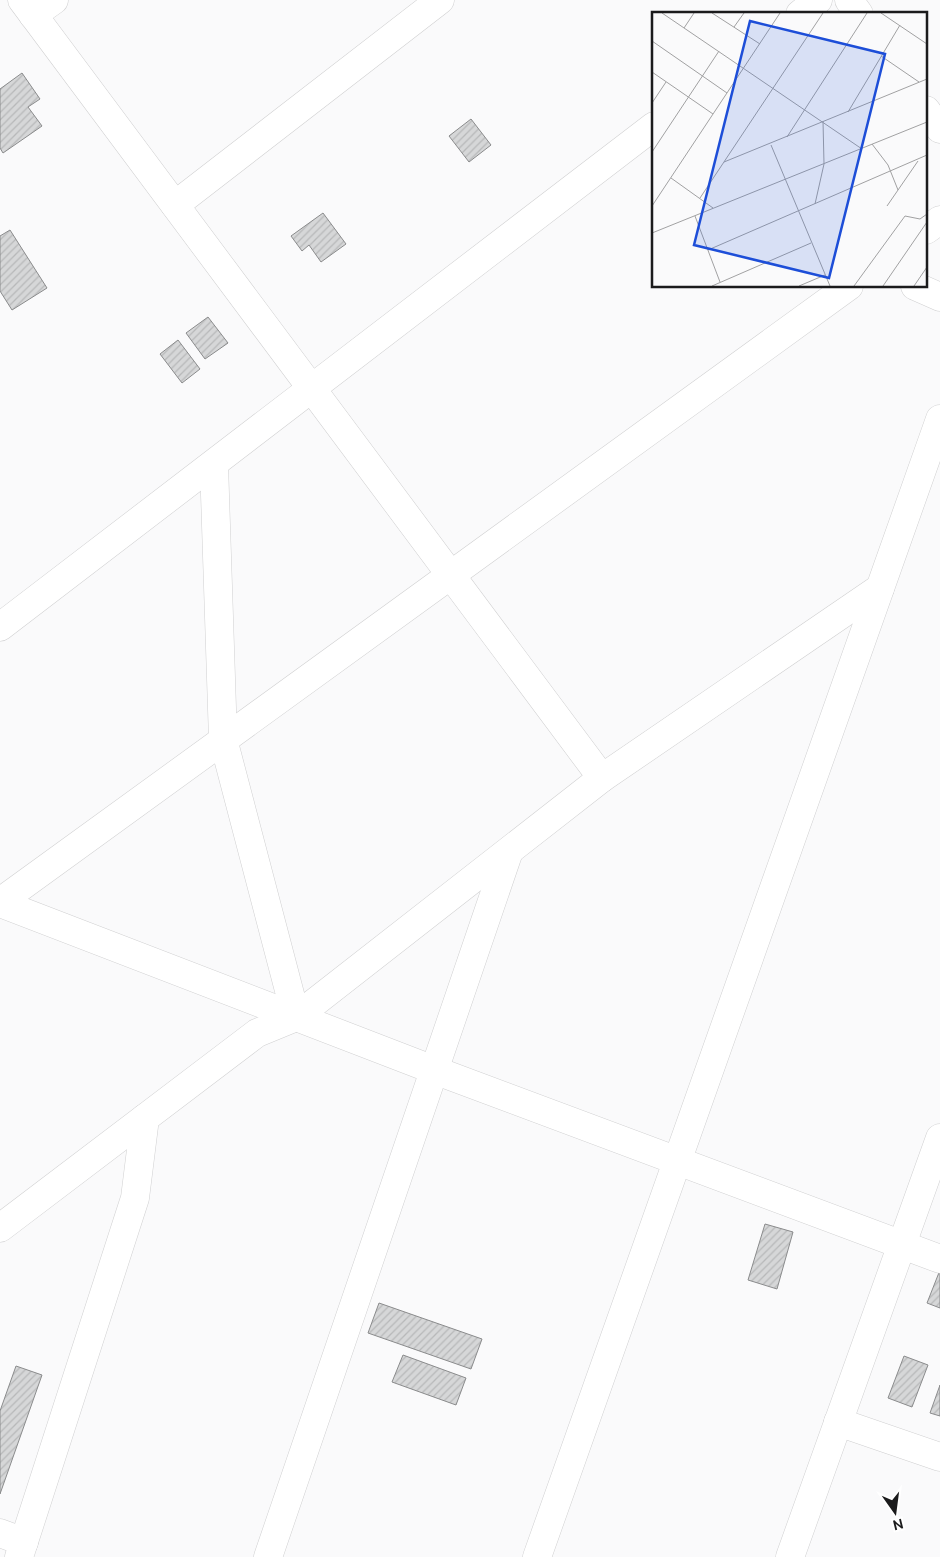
<svg xmlns="http://www.w3.org/2000/svg" width="940" height="1557" viewBox="0 0 940 1557" font-family="Ubuntu,sans-serif">
  <style>
    .building { fill: url(#building-hatch); stroke: #8a8b8c }
    .lines { fill: none; stroke-linecap: round; stroke-linejoin: round }
    .street-casing { stroke: #d0d0d1; stroke-width: 29 }
    .street { stroke: #fff; stroke-width: 28 }
    .inset-road { fill: none; stroke: #a1a1a2; stroke-width: 1 }
    .view { fill: #1d4ed8; fill-opacity: 0.15; stroke: #1d4ed8; stroke-width: 2.5 }
    .inset-edge { fill: none; stroke: #1b1b1c; stroke-width: 2.5 }
  </style>
  <defs>
    <pattern id="building-hatch" width="6" height="6" patternUnits="userSpaceOnUse" patternTransform="scale(1.25)"><rect width="6" height="6" fill="#d6d7d8"/><path d="M-1 1l2-2M0 6l6-6M5 7l2-2" fill="none" stroke="#b7b8b9"/></pattern>
  </defs>
  <rect width="100%" height="100%" fill="#fafafb"/>
  <g class="building">
    <path d="M22,73l18,26 -12,8 14,19 -39,27 -3,-5v-59z"/>
    <path d="M471,119l20,26 -22,17 -20,-26z"/>
    <path d="M323,213l23,31 -25,18 -12,-17 -7,6 -11,-15z"/>
    <path d="M10,230l37,58 -35,22 -12,-19v-55z"/>
    <path d="M208,317l20,26 -23,16 -19,-26z"/>
    <path d="M178,340l22,29 -18,14 -22,-29z"/>
    <path d="M765,1224l28,8 -16,57 -29,-9z"/>
    <path d="M940,1270v38l-13,-5z"/>
    <path d="M379,1303l103,36 -11,30 -103,-36z"/>
    <path d="M403,1355l63,23 -10,27 -64,-23z"/>
    <path d="M904,1356l24,9 -16,42 -24,-9z"/>
    <path d="M16,1366l26,9 -42,119v-83z"/>
    <path d="M940,1385v31l-10,-3z"/>
  </g>
  <g class="lines">
    <defs>
      <g id="street">
        <path d="M22,0l580,778"/>
        <path d="M849,0l10,14"/>
        <path d="M800,14l18,-14"/>
        <path d="M33,15l21,-15"/>
        <path d="M926,110l14,19"/>
        <path d="M175,205l265,-205"/>
        <path d="M926,230l14,-10"/>
        <path d="M915,286l25,11"/>
        <path d="M214,464l9,275 73,278"/>
        <path d="M0,627l654,-501"/>
        <path d="M0,902l849,-616"/>
        <path d="M0,903l434,167 506,189"/>
        <path d="M0,1228l257,-195 39,-16 306,-239 278,-190"/>
        <path d="M838,1422l102,35"/>
        <path d="M0,1533l24,9"/>
        <path d="M19,1557l116,-359 10,-80"/>
        <path d="M268,1557l240,-703"/>
        <path d="M537,1557l403,-1138"/>
        <path d="M790,1557l150,-419"/>
      </g>
    </defs>
    <use href="#street" class="street-casing"/>
    <use href="#street" class="street"/>
  </g>
  <g transform="translate(652 12)">
    <rect width="275" height="275" fill="#fafafb"/>
    <path class="inset-road" d="M10,1l200,136M60,1l48,31M229,1l46,31M82,15l10,-14M32,16l10,-15M0,29l75,52M229,44l38,26M0,60l61,42M0,91l14,-21M196,100l52,-87M135,125l80,-124M220,132l16,21 10,25M119,133l59,141M0,140l67,-101M72,150l203,-83M19,166l42,30M48,186l123,-185M163,192l9,-40 -1,-43M0,194l128,-193M235,194l31,-45M43,204l25,66M0,221l275,-111M56,238l219,-95M60,274l99,-43M147,274l26,-11M202,274l51,-70 15,3 7,-5M231,274l44,-64M262,274l13,-19"/>
    <path class="view" d="M98,9l135,33 -56,224 -135,-33z"/>
    <rect width="275" height="275" class="inset-edge"/>
  </g>
  <g transform="translate(895 1512) rotate(166)" stroke="#ffffff" stroke-width="4" paint-order="stroke">
  <path d="M0-4L9 19L0 12L-9 19Z" fill="#1b1b1c"/>
  <text y="-8" font-size="14" font-weight="bold" text-anchor="middle" fill="#1b1b1c">N</text>
  </g>
</svg>
